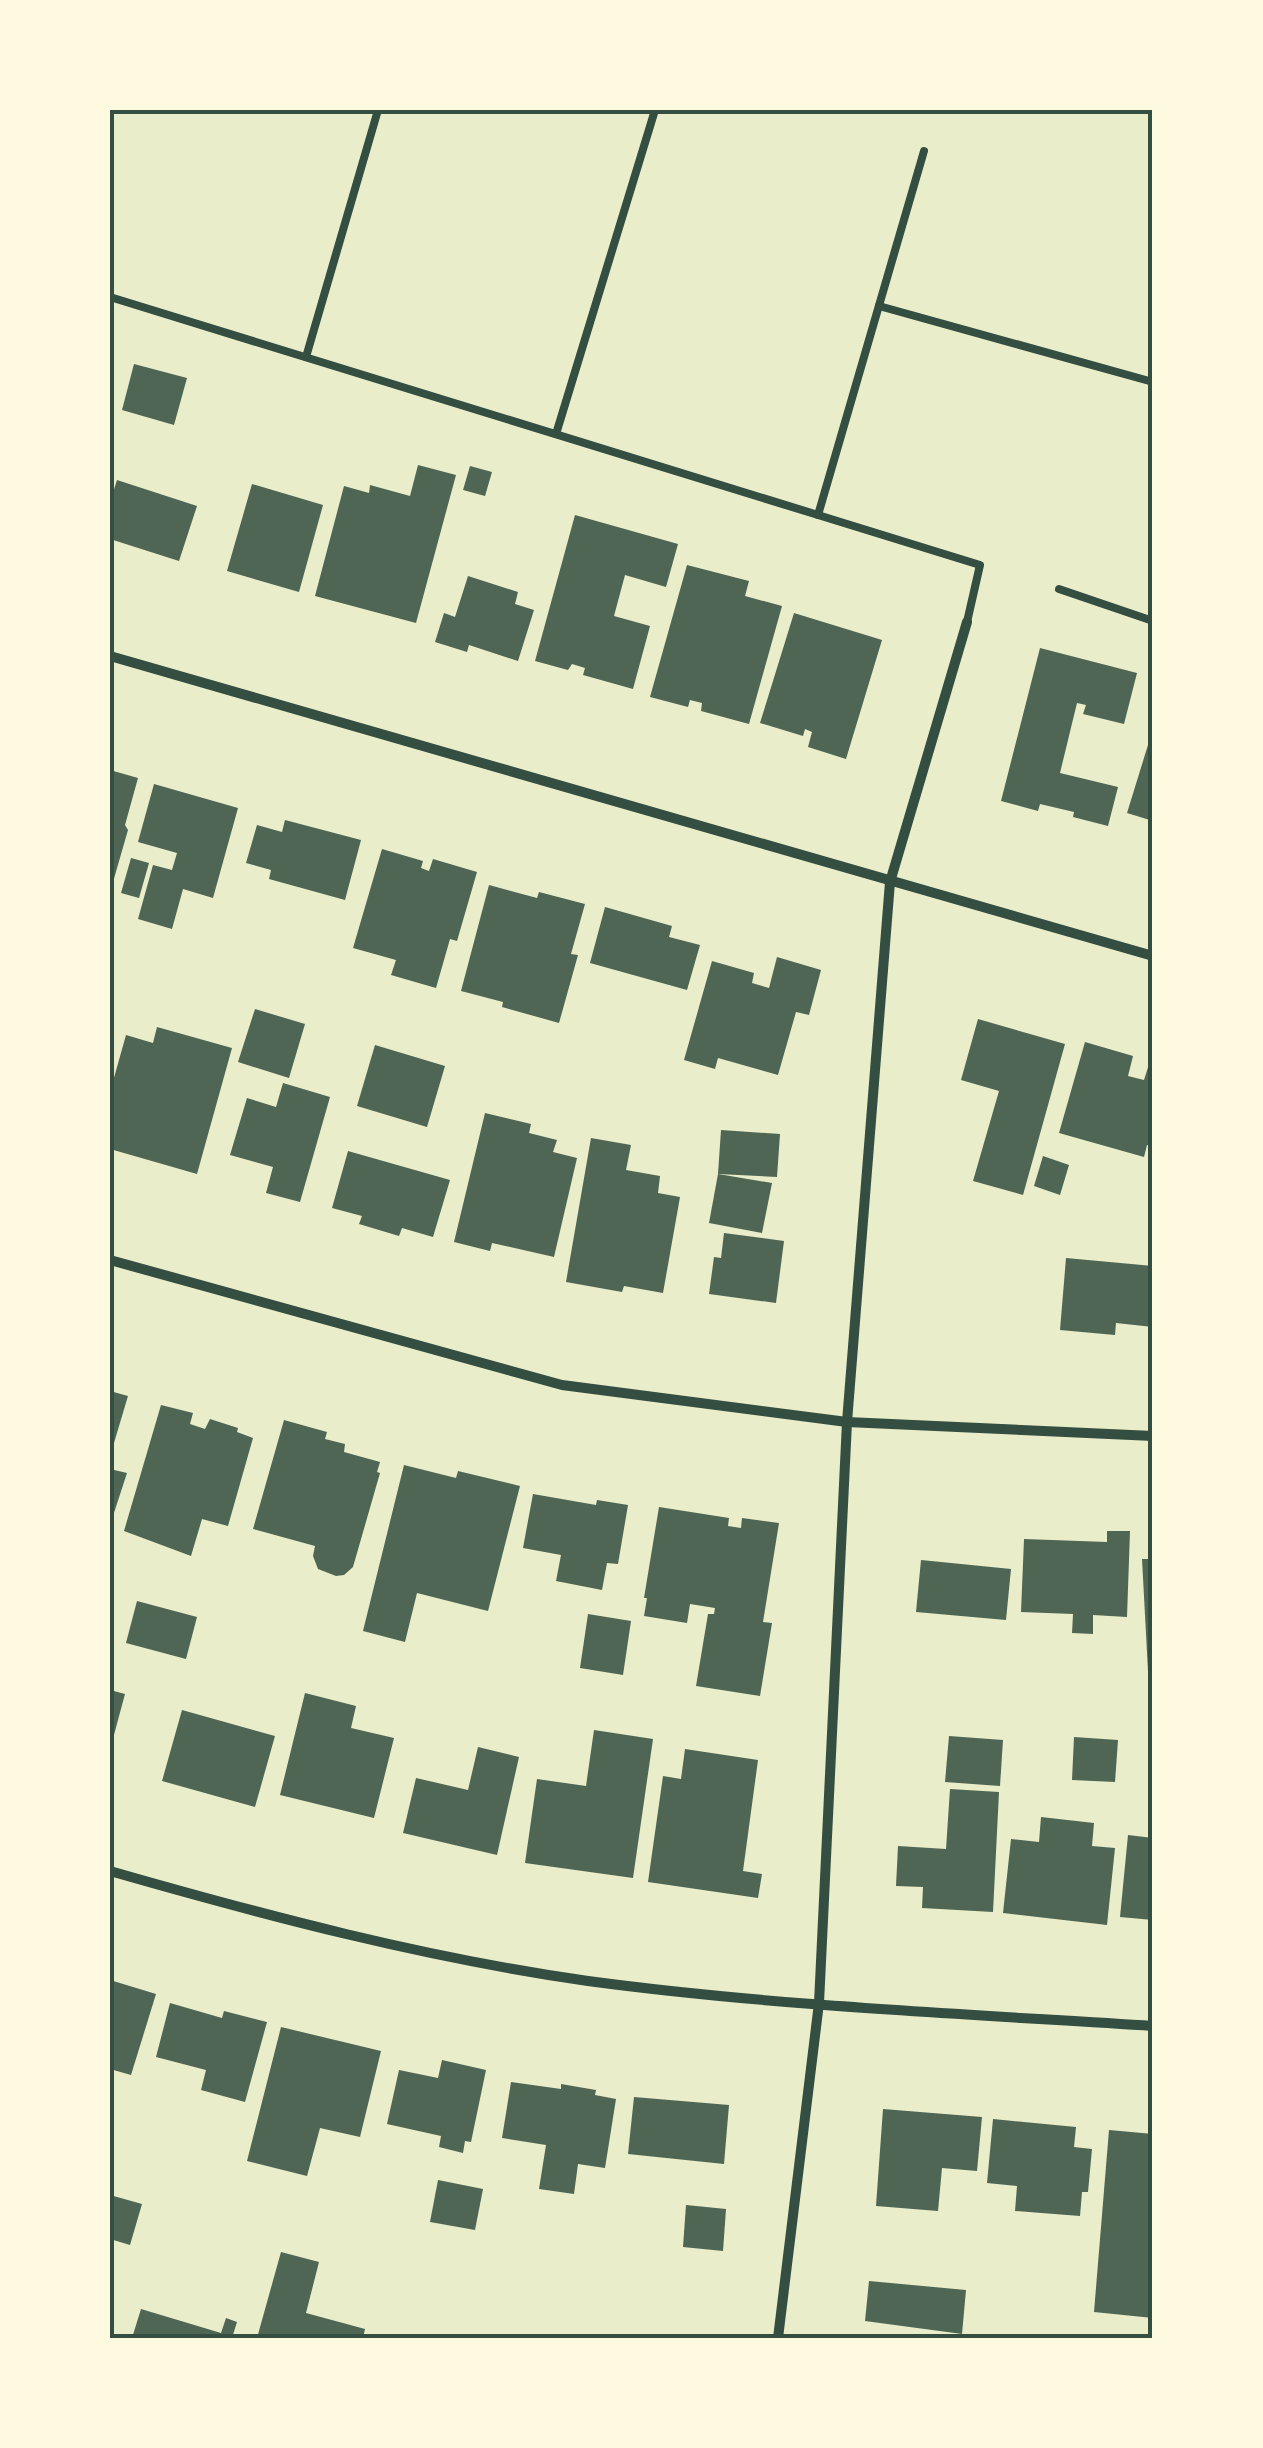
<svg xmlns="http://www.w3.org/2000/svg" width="1263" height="2448" viewBox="0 0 1263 2448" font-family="Quicksand,sans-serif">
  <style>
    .building { fill: #4f6655 }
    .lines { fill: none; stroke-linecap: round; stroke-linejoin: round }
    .service { stroke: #344e41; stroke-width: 8 }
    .minor { stroke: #344e41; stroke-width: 10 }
    .neatline { fill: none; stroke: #344e41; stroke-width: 4 }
  </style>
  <rect width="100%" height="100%" fill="#e9edc9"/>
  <g class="building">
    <path d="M134,364l53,14 -13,47 -52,-15z"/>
    <path d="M418,465l38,10 -40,148 -101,-27 29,-110 25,7 1,-8 40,11z"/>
    <path d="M470,466l22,6 -7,24 -22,-6z"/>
    <path d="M117,480l80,26 -18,55 -69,-22v-37z"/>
    <path d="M252,484l71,21 -24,87 -72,-21z"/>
    <path d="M575,515l103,29 -12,43 -41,-12 -11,41 36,10 -17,63 -50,-14 2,-7 -13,-4 -4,6 -33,-9z"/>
    <path d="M687,565l62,16 -4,15 37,10 -33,118 -48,-13 1,-8 -12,-3 -2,7 -38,-10z"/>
    <path d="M468,576l50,16 -3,12 19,6 -16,51 -49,-16 -2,7 -32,-10 9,-29 11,4z"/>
    <path d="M794,613l88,27 -36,119 -38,-12 4,-15 -7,-3 -2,7 -43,-13z"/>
    <path d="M1040,648l97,25 -13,51 -41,-10 3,-9 -9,-2 -17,70 58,14 -10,39 -35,-9 1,-5 -34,-8 -2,7 -37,-10z"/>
    <path d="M1152,732h1v89l-26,-8z"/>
    <path d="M110,770l28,8 -13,47 3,5 -17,59z"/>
    <path d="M154,784l84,24 -25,90 -30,-9 -11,40 -34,-10 15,-54 19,5 5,-17 -39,-11z"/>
    <path d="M285,820l76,20 -16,60 -76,-21 2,-9 -25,-7 11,-38 25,7z"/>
    <path d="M382,849l41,12 -2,7 8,3 4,-12 44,13 -20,69 -7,-2 -14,49 -45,-13 5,-15 -43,-12z"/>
    <path d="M131,858l18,5 -10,35 -18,-5z"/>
    <path d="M489,885l48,13 2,-6 46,12 -14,50 7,1 -19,68 -57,-16 1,-5 -42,-11z"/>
    <path d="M605,907l67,19 -3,11 31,8 -13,45 -97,-27z"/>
    <path d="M777,957l44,13 -12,45 -13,-3 -18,63 -60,-17 -3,11 -31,-9 28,-99 42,12 -2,10 17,5z"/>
    <path d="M255,1009l50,15 -16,54 -51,-16z"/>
    <path d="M978,1019l87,25 -42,151 -50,-14 26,-90 -38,-11z"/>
    <path d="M157,1027l75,21 -35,126 -87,-25v-57l16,-57 27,8z"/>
    <path d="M1085,1042l48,14 -5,20 16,4 6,-19 3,1v84l-6,-1 -3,12 -85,-24z"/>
    <path d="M375,1045l70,21 -18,61 -70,-21z"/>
    <path d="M283,1083l47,14 -30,105 -34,-9 7,-26 -43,-12 17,-57 29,9z"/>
    <path d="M485,1113l46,11 -2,9 28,7 -4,12 24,6 -23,99 -62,-14 -2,8 -36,-9z"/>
    <path d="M721,1130l59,4 -3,43 -59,-3z"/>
    <path d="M591,1138l40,7 -5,25 34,6 -2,17 22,4 -17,96 -39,-7 -2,6 -56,-10z"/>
    <path d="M348,1151l102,29 -17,57 -31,-9 -3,8 -40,-12 3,-8 -30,-8z"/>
    <path d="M1043,1156l26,9 -9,30 -26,-9z"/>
    <path d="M718,1174l54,9 -10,50 -53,-10z"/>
    <path d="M724,1233l60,8 -8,62 -67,-9 5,-37 7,1z"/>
    <path d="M1066,1258l87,8v61l-37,-4 -1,12 -55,-5z"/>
    <path d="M110,1391l18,5 -17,57h-1z"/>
    <path d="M161,1405l32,8 -3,11 15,5 5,-10 28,9 -1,4 16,6 -25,88 -26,-7 -11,37 -67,-25z"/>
    <path d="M284,1420l43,12 -2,7 20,5 -1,8 36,10 -3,10 3,1 -27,94 -9,8 -8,1 -18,-7 -5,-13 2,-10 -62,-17z"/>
    <path d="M404,1465l52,13 2,-7 62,15 -32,125 -71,-18 -12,49 -42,-11z"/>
    <path d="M110,1469l17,4 -16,49h-1z"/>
    <path d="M533,1494l63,11 1,-5 31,5 -10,59 -11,-1 -5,27 -46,-9 5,-26 -38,-7z"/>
    <path d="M659,1507l70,11 -1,8 13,2 1,-10 37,5 -16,99 9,1 -12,73 -64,-10 12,-72h6l1,-6 -25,-4 -3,19 -43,-7 3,-18h-3z"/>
    <path d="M1107,1531h23l-3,86 -34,-2v19l-21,-1 1,-19 -52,-2 3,-73 83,3z"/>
    <path d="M1142,1559h11v112h-5z"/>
    <path d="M921,1560l90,9 -5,51 -90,-8z"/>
    <path d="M137,1601l60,16 -11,42 -60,-16z"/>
    <path d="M588,1614l43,7 -8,54 -43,-7z"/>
    <path d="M110,1690l15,4 -14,52h-1z"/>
    <path d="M305,1693l51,13 -5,22 43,10 -20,80 -94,-23z"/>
    <path d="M182,1710l93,26 -20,71 -93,-26z"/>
    <path d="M594,1730l59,9 -20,139 -108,-15 12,-84 49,7z"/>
    <path d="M949,1736l54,4 -3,46 -55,-4z"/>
    <path d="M1074,1737l44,3 -3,42 -43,-2z"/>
    <path d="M478,1747l41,10 -22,98 -94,-22 13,-55 52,12z"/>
    <path d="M685,1749l73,11 -15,111 19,3 -4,24 -110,-16 15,-106 18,3z"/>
    <path d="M950,1789l49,3 -6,120 -71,-4 1,-21 -27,-1 2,-40 48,3z"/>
    <path d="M1041,1817l53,6 -2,23 23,2 -8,77 -104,-12 8,-74 28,3z"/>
    <path d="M1128,1835l25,3v82l-33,-3z"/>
    <path d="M110,1980l46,14 -25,81 -21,-6z"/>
    <path d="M170,2003l52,15 2,-7 43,11 -22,80 -44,-12 5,-20 -50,-13z"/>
    <path d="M281,2027l100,24 -21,86 -40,-9 -13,48 -60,-15z"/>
    <path d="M442,2060l44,10 -15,72 -6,-1 -2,12 -24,-6 2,-11 -54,-12 12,-54 39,8z"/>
    <path d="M511,2082l50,7v-5l35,6 -1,5 21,4 -11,69 -27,-4 -4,30 -35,-5 7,-44 -44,-7z"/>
    <path d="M634,2097l95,8 -5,59 -96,-10z"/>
    <path d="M883,2109l99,8 -5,54 -35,-3 -4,43 -62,-5z"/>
    <path d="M993,2119l83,8 -2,20 18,2 -4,43h-6l-2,24 -65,-5 2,-25 -30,-3z"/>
    <path d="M1109,2130l44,4v184l-59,-6z"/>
    <path d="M438,2180l45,9 -8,41 -45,-8z"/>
    <path d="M110,2195l32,9 -12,41 -20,-6z"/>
    <path d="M686,2205l40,4 -3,42 -40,-4z"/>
    <path d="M281,2252l38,10 -13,51 59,16 -2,9h-106z"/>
    <path d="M869,2281l97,9 -4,44 -97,-13z"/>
    <path d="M141,2309l80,24 5,-15 11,4 -5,16h-100z"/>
  </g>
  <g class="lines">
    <g class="service">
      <path d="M924,151l-106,364 162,50 -13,57"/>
      <path d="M110,297l708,218"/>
      <path d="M879,306l274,76"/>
      <path d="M306,357l72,-247"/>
      <path d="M556,434l99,-324"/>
      <path d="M1059,589l94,32"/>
    </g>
    <g class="minor">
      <path d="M110,656l1043,300"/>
      <path d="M110,1260l452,125 285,37 306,14"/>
      <path d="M110,1871c157,45 316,87 478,110 187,25 377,33 565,45"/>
      <path d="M778,2338l41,-335 28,-581 43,-540 77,-260"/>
    </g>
  </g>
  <rect width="1263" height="2448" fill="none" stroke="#fefae0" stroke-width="225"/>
  <rect x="112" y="112" width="1038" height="2224" class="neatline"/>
</svg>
